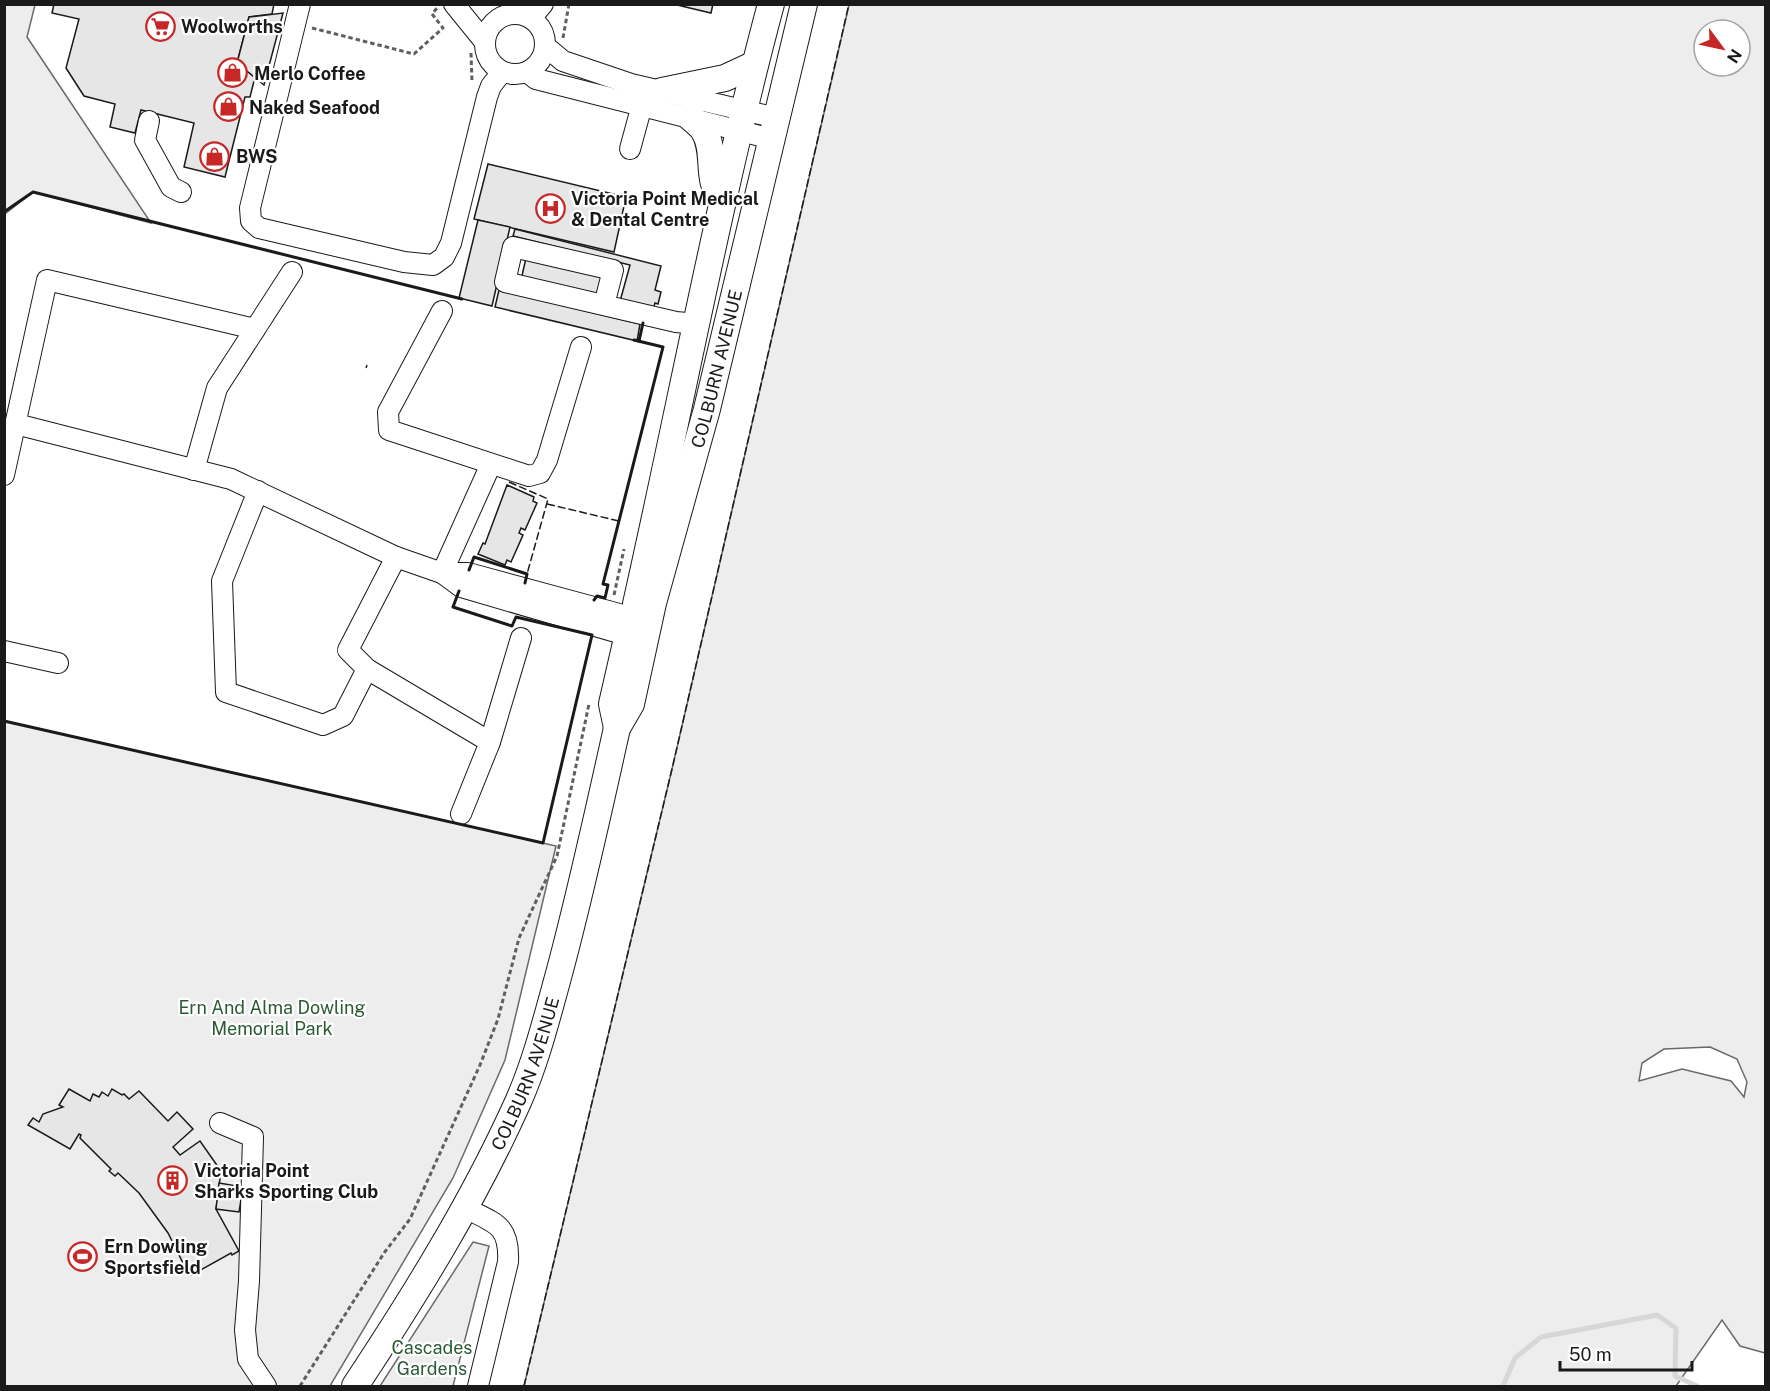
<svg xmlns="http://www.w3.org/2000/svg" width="1770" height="1391" viewBox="0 0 1770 1391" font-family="'Public Sans',sans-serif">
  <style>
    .green { fill: #ededed; stroke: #6a6a6a; stroke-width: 1.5; fill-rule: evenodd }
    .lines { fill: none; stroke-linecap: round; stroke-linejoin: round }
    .stream { stroke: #d7d7d7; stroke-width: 5 }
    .building { fill: #e6e6e6; stroke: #1a1a1a; stroke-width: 1.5 }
    .minor-casing { stroke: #1a1a1a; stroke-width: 22 }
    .major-casing { stroke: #1a1a1a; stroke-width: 28 }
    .path { stroke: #5f5f5f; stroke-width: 3; stroke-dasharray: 4.5 3; stroke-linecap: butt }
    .minor { stroke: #fff; stroke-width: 20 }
    .major { stroke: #fff; stroke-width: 26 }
    .fence { stroke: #1a1a1a; stroke-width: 1.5; stroke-dasharray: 8 3; stroke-linecap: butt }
    .wall { stroke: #1a1a1a; stroke-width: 3 }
    .labels { text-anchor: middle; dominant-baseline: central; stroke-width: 4.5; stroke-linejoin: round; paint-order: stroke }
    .poi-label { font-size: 18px; font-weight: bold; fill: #1a1a1a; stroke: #fff; text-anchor: start }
    .street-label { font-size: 18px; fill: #1a1a1a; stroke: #fff }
    .park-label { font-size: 18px; fill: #2b5a34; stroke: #fff }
  </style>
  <rect width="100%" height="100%" fill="#fff"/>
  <g class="green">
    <path d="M5,4l30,1 -8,32 124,186 -118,-31 -28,22z"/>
    <path d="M849,5h916v1348l-25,-7 -18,-26 -46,66h-1152l148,-617zM1704,30h36v36h-36zM1710,1047l27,12 10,23 -3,15 -13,-16 -49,-12 -43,12 3,-18 22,-14z"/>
    <path d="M5,721l551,125 -51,214 -52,118 -123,208h-325z"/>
    <path d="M473,1242l16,4 -36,140h-73z"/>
  </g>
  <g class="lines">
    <path class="stream" d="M1503,1386l12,-28 26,-21 116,-22 19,13 -1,48 22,10"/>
  </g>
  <g class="building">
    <path d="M54,4h220l-2,10 -23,3 -12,46 18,14 -5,20h-5l-20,80 -41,-10 10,-44 -53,-13 -6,23 -25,-6 5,-23 -31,-8 -18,-28 13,-49 -27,-6z"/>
    <path d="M673,4h40l-2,9z"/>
    <path d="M283,13l-19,72 -27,-22 12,-46z"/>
    <path d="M488,164l138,33 -12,55 -140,-33z"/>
    <path d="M478,220l32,7 -18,79 -33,-8z"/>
    <path d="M515,229l146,37 -6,24 6,2 -3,12 -3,-1 -2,7 -34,-5 11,-40 -117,-29z"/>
    <path d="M526,258l78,17 -5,23 -78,-18z"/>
    <path d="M499,290l141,34 -3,17 -142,-34z"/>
    <path d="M507,485l27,12 -1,4 4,2 -12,27 -4,-2 -2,5 4,2 -12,27 -4,-2 -2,5 -27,-11 5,-11 2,1z"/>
    <path d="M69,1089l21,12 3,-7 6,3 3,-5 6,4 4,-7 10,6 2,-1 5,5 10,-8 29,30 9,-9 16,17 -20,18 7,8 20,-14 21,30 -5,38 23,42 -7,4 -1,-2 -34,19 1,2 -9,1 -21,-42 -29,-40 -21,-20 -3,3 -6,-5 2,-2 -31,-31 1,-3 -2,-1 -9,15 -42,-24 5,-7 6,4 4,-8 20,-7 -4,-2z"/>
    <path d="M219,1183l24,4 -4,25 -23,-3z"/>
  </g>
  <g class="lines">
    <defs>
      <g id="minor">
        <path d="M300,4l-50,204 1,13 8,7 145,34 29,3 11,-8 7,-14 36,-146 4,-11 11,-14"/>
        <path d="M454,4l30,37"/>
        <circle cx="515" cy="44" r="30"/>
        <path d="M531,18l12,-14"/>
        <path d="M545,46l18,15 68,23 146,34"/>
        <path d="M527,72l9,7 236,60"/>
        <path d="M149,121l-4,19 26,47 10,5"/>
        <path d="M630,149l12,-44"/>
        <path d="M604,305l9,-35 -100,-23 -8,35 171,40 21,2"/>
        <path d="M442,311l-54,101 1,18 140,46 11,-3 7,-13 34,-113"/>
        <path d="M16,424l215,55 165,78 46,16 19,14 182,53"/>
        <path d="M194,470l23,-82 75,-116"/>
        <path d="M4,475l43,-195 208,49"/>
        <path d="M258,491l-36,90 4,111 97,33 20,-9 24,-47"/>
        <path d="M396,557l-48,93 19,19 123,73"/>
        <path d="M442,573h26l181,49"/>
        <path d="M442,573l49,-109"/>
        <path d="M4,651l54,12"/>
        <path d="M461,814l29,-72 31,-104"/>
        <path d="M220,1123l33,14 -4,144 -4,49 3,29 18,27"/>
        <path d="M465,1208c30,15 45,17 43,54l-30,124"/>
      </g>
      <g id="major">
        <path d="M662,91l63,-13 30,-14"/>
        <path d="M690,117c4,4 11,9 14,14 13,21 1,49 18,68"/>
        <path d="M636,604c45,-200 82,-402 135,-600"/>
        <path d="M617,728l-5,-24 14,-61"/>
        <path id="s1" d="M355,1386c60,-91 118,-184 163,-284 17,-38 28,-81 39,-121 23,-84 41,-168 60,-253l14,-24 22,-101 54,-194 97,-405"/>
      </g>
    </defs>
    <use href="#minor" class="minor-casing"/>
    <use href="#major" class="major-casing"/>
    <g class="path">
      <path d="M312,28l102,26 29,-26 -11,-14 5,-6"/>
      <path d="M563,38l6,-34"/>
      <path d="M471,53l1,29"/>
      <path d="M614,595l10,-46"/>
      <path d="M300,1386l84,-133 26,-34 70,-154 18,-46 21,-81 38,-82 32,-152"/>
    </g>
    <use href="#minor" class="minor"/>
    <use href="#major" class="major"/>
    <g class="fence">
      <path d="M366,368l1,-3"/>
      <path d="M509,482l39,17 -21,75"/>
      <path d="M547,504l72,17"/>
      <path d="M524,1386l148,-617 177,-765"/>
    </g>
    <g class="wall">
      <path d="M4,212l29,-20 429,107"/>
      <path d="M639,341l4,-18"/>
      <path d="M469,570l5,-13 53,17 -2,9"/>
      <path d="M594,600l3,-4 8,2 3,-13 -5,-1 60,-237 -29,-7"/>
      <path d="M4,721l539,122 49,-208 -76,-18 -4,9 -59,-19 6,-16"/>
    </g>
  </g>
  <defs>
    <symbol id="supermarket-ring" viewBox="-11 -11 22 22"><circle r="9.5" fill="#fff" stroke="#c62828" stroke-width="1.5"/><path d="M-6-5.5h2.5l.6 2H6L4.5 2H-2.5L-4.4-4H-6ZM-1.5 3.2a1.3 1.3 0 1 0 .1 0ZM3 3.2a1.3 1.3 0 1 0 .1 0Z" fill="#c62828"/></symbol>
    <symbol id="shop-ring" viewBox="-11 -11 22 22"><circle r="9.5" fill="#fff" stroke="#c62828" stroke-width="1.5"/><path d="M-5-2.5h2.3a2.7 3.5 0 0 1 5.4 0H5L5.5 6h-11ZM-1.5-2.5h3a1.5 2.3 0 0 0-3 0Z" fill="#c62828"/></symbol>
    <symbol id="hospital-ring" viewBox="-11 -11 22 22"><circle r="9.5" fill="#fff" stroke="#c62828" stroke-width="1.5"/><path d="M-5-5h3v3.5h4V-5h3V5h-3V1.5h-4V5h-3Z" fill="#c62828"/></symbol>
    <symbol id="building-ring" viewBox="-11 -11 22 22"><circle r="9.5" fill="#fff" stroke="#c62828" stroke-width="1.5"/><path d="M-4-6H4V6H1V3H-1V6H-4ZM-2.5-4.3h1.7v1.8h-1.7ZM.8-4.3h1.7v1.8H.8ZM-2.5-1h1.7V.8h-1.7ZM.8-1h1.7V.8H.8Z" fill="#c62828"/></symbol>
    <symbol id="stadium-ring" viewBox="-11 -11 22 22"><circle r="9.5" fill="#fff" stroke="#c62828" stroke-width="1.5"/><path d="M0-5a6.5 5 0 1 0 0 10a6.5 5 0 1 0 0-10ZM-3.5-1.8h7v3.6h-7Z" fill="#c62828"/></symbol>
  </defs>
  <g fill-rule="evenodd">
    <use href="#supermarket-ring" x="144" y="10" width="33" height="33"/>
    <use href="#shop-ring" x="216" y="56" width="33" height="33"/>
    <use href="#shop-ring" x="212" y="90" width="33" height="33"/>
    <use href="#shop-ring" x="198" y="140" width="33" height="33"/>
    <use href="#hospital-ring" x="534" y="192" width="33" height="33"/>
    <use href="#building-ring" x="156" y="1164" width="33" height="33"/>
    <use href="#stadium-ring" x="66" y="1240" width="33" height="33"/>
  </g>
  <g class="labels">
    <g class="poi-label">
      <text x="181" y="26">Woolworths</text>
      <text x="254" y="73">Merlo Coffee</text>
      <text x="249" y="107">Naked Seafood</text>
      <text x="236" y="156">BWS</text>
      <text x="571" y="198">Victoria Point Medical<tspan x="571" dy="21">&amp; Dental Centre</tspan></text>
      <text x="194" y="1170">Victoria Point<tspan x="194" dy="21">Sharks Sporting Club</tspan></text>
      <text x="104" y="1246">Ern Dowling<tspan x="104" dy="21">Sportsfield</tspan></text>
    </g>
    <g class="street-label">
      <text stroke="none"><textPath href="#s1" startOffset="1089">COLBURN AVENUE</textPath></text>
      <text stroke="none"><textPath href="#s1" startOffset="357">COLBURN AVENUE</textPath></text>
    </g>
    <g class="park-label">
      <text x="272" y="1007">Ern And Alma Dowling<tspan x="272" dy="21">Memorial Park</tspan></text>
      <text x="432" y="1347">Cascades<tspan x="432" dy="21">Gardens</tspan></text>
    </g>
  </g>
  <rect width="1770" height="1391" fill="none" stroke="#1a1a1a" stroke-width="12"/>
  <g transform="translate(1722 48) rotate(123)"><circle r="28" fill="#ffffff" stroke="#a3a3a3" stroke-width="1.5"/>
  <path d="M0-4.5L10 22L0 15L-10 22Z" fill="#c62828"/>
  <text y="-9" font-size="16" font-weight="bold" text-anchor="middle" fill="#1a1a1a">N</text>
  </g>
  <path d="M1560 1361v9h132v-9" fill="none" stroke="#1a1a1a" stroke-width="3"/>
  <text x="1569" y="1361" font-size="18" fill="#1a1a1a" stroke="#ffffff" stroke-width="4.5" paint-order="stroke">50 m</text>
</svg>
